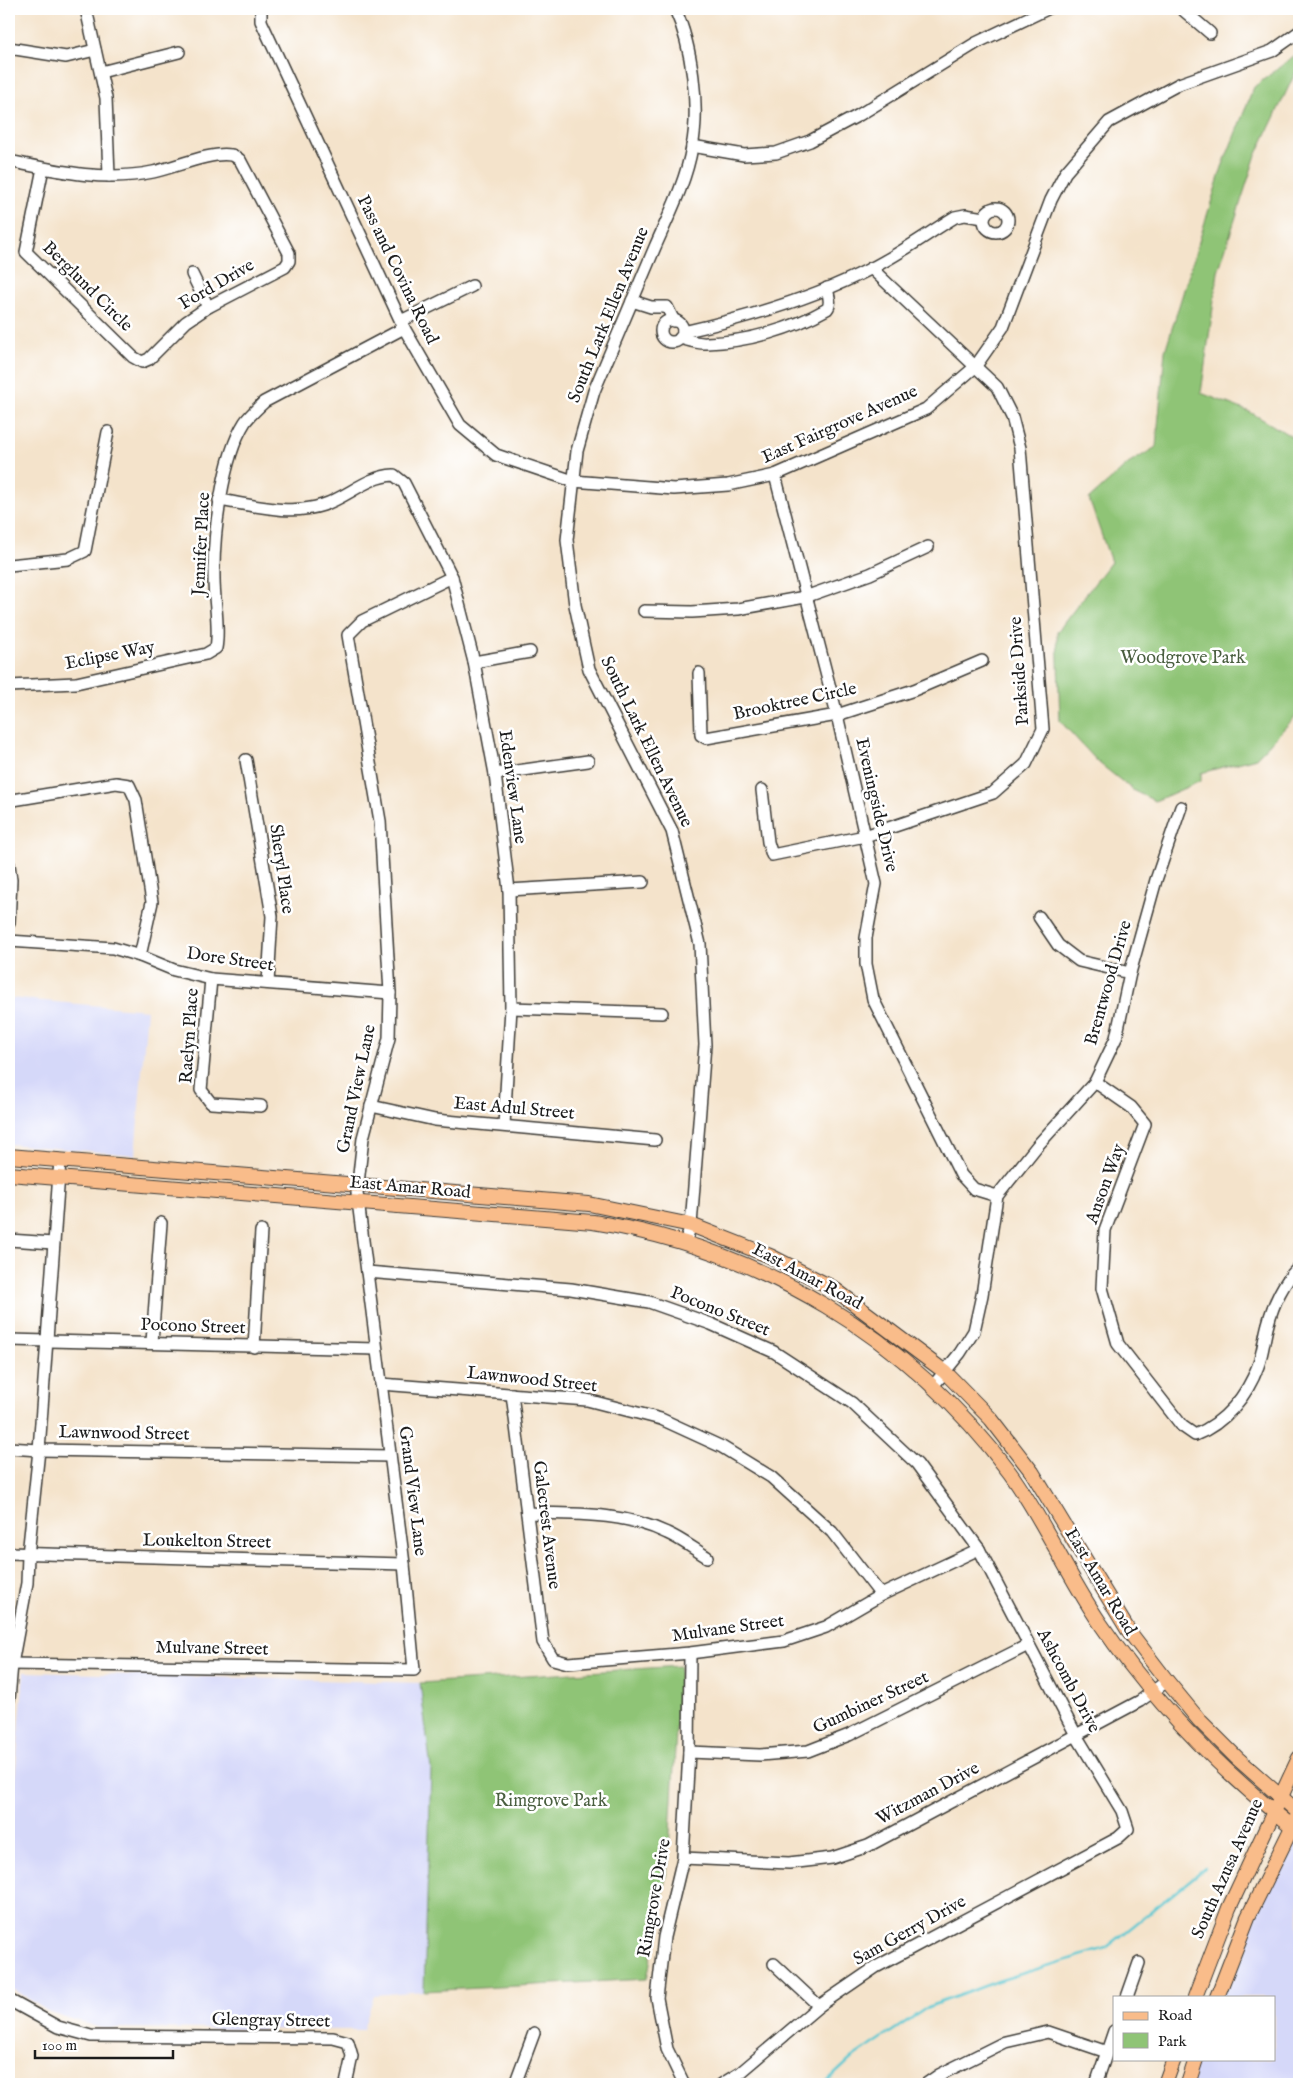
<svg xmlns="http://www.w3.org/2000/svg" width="1308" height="2093" viewBox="0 0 1308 2093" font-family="'IM FELL English',serif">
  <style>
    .built { fill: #d5d8f9 }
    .green { fill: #8fc476; stroke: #567049 }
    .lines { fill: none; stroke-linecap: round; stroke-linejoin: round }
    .stream { stroke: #5bc8d2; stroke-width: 2.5 }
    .minor-casing { stroke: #3c3a36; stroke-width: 14 }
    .major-casing { stroke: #3c3a36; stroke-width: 16 }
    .minor { stroke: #fff; stroke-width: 11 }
    .major { stroke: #f9bc8a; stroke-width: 14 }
    .labels { text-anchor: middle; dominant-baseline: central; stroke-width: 5; stroke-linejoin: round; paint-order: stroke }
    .street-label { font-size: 18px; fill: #1c1c1c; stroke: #fff }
    .park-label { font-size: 18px; fill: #4a5f40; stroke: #fff }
  </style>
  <rect width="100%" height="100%" fill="#fff"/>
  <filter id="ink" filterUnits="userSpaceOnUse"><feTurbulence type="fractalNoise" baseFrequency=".02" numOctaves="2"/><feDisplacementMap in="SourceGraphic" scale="10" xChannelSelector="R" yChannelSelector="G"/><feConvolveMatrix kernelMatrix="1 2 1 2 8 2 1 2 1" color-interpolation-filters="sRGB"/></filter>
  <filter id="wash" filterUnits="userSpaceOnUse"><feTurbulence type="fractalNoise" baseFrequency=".0096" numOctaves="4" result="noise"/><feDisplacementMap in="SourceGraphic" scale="20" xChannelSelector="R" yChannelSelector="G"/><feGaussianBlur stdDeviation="1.12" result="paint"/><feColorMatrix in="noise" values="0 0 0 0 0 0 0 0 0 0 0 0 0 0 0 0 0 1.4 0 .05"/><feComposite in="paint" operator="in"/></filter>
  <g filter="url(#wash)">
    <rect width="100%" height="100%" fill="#f4e3cb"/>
    <g class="built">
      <path d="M9,998l138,12 -12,145 -126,-11z"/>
      <path d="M24,1672l396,11 11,86 -7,222 -50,4 -11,35 -262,-2 -52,-16 -40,-25v-134z"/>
      <path d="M1292,1827l7,5v252h-111l8,-25h78v-62h-57z"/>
    </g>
    <g class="green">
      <path d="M1299,52v13l-44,93 -37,114 -17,121 49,19 49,29v272l-43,45 -55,15v8l-46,20 -21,-10 -35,-28 -39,-42 -3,-89 54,-70 -22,-63 39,-35 28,-17 9,-96 57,-184 32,-80z"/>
      <path d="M680,1666l-12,199 -21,114 -223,12 7,-222 -11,-86z"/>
    </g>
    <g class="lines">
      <path class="stream" d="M824,2084l27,-25 77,-52 70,-26 108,-33 99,-80"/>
    </g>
  </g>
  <g filter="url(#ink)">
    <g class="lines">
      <defs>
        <g id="minor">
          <path d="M86,9l20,89 3,78"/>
          <path d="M261,9v12l143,307 56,97 36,30 77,26 101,8 54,-4 47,-10 151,-66 49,-42 28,-40 48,-127 14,-27 44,-51 70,-38 93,-33 27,-19"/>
          <path d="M675,9c17,37 25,98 17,138 -6,35 -23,68 -37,100 -20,48 -41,96 -61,144l-17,60 -10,89 8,65 14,64 83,162 28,113 5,101 -14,180 -6,18"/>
          <path d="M1182,9l28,24"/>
          <path d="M9,48l57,9 29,-7"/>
          <path d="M101,72l78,-20"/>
          <path d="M692,146l52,9 32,-2 34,-12 49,-26 117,-72 71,-34"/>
          <path d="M9,161c48,10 95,21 144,11 20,-4 59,-21 78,-17 3,0 6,3 9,5l49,93v8l-4,6 -77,40 -22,15 -37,37 -7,3 -9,-5 -107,-105 17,-84"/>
          <circle cx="996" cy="220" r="12"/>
          <path d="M192,274l16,33"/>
          <path d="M632,301l19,6h16l7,14"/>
          <circle cx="672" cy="331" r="11"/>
          <path d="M401,321l71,-35"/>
          <path d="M683,332c63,-14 129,-33 187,-63 30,-15 57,-35 85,-52l10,-2 19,3"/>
          <path d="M680,338c8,2 18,6 27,5 40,-1 85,-14 120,-34 5,-6 1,-14 0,-21"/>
          <path d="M775,475l62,240 39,169 -10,54v26l7,35 88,176 13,14 23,7"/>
          <path d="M219,500c33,5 71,16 104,5 25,-8 44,-29 71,-30l10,8 48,94 22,85 21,112 14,116 2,118 -7,117"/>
          <path d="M9,565l59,-6 17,-8 23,-119"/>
          <path d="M644,611l48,1 46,-3 67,-12 65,-23 58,-27"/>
          <path d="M474,662l56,-10"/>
          <path d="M699,673l2,62 5,3 131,-23 77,-25 68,-29"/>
          <path d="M9,686l67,-3 130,-29 10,-6c4,-22 -2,-46 -2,-69 -1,-43 8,-121 31,-157 5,-7 13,-14 19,-20l140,-74"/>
          <path d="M246,760l26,156 -4,67"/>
          <path d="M495,774l93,-13"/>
          <path d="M762,790l6,52 4,13 93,-19 128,-43 33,-29 17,-35 -23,-281 -8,-31 -15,-30 -126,-119"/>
          <path d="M9,803l4,-3 103,-17 13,2 7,15 16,102 -12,54"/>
          <path d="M9,865l2,15 -2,43"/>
          <path d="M509,890l134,-8"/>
          <path d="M1039,917l19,28 21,16 51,12"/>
          <path d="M9,941l104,7 27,8 34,14 37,9 179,14"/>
          <path d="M211,979l-10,111 10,13 50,3"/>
          <path d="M511,1008l151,5"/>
          <path d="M1095,1082l36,25 14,17 -40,106 -3,58 16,56 64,82 13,9c30,-12 52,-39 63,-69 5,-13 6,-28 10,-42 5,-20 16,-43 31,-57"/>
          <path d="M371,1106l64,14 220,20"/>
          <path d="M9,1240l44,3"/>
          <path d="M367,1272l204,17 78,13 62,22 63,28 78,51 65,61 62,85 97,186 46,76 6,18 -10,9 -242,129 -57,39 -79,67 -18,11"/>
          <path d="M9,1340l367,9"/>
          <path d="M152,1342l9,-119"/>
          <path d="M254,1347l7,-116"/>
          <path d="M381,1384l206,16 74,19 61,28 49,30 61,55 49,63"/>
          <path d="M933,1386l27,-33 14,-22 8,-36 15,-99 40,-50 58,-64 21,-44 14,-65 26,-93 25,-73"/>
          <path d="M512,1394l31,248 10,17 15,4 122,-10 94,-12 42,-14 55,-32 98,-46"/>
          <path d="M9,1448l30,2 351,6"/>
          <path d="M527,1513c47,1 97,-1 140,20 14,6 27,16 40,24"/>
          <path d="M9,1553l395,11"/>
          <path d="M9,1664l405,6 -10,-106 -47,-371 6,-55 26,-100 1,-45 -10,-172 -32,-186 14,-14 90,-44"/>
          <path d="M9,1699l3,-35 15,-81 1,-28 11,-105 21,-290"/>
          <path d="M689,1752l71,3 48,-4 41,-16 179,-90"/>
          <path d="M683,1858l106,5 43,-5 36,-12 272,-145 27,-20"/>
          <path d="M774,1964l45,42"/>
          <path d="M1127,1997l12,-34"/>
          <path d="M9,2000l49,27 33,9 242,2 15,4 4,14 -6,28"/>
          <path d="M515,2084l19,-51"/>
          <path d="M684,2084l-17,-35 -10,-51 7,-61 19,-79 6,-106 1,-99"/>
          <path d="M926,2084l13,-9 66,-33 43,-10 59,20"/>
          <path d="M1096,2084l18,-53"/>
        </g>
        <g id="major">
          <path d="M9,1156l580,48 102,21 79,31 63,32 112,84 46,47 41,53 96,158 39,51 32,39 38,38 62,55"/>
          <path d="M9,1174l584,48c167,26 316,115 417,251 34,47 57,102 90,150 55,81 122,149 199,209"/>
          <path d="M1195,1997l34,-89 70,-150"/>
          <path d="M1217,1997l31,-80 48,-98"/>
          <path d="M1165,2084l9,-25"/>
          <path d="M1188,2084l8,-25"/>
        </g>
      </defs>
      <use href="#minor" class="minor-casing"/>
      <use href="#major" class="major-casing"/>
      <use href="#minor" class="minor"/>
      <use href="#major" class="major"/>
    </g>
  </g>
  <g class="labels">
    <g class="street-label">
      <text transform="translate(397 270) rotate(64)">Pass and Covina Road</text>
      <text transform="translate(217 285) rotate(-30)">Ford Drive</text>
      <text transform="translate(87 287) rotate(45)">Berglund Circle</text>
      <text transform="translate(609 315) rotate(-68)">South Lark Ellen Avenue</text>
      <text transform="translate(840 425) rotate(-24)">East Fairgrove Avenue</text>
      <text transform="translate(202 544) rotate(-87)">Jennifer Place</text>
      <text transform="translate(110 656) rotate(-11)">Eclipse Way</text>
      <text transform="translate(1020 671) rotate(-94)">Parkside Drive</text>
      <text transform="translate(795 702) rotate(-12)">Brooktree Circle</text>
      <text transform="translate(646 742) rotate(64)">South Lark Ellen Avenue</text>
      <text transform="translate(512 787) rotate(82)">Edenview Lane</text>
      <text transform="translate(876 805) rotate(77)">Eveningside Drive</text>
      <text transform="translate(281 869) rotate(82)">Sheryl Place</text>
      <text transform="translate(230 960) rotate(8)">Dore Street</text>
      <text transform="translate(1109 983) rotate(-74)">Brentwood Drive</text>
      <text transform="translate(190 1036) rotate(-86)">Raelyn Place</text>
      <text transform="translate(357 1089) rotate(-78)">Grand View Lane</text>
      <text transform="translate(514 1109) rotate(5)">East Adul Street</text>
      <text transform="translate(1106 1184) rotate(-70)">Anson Way</text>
      <text transform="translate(410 1188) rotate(5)">East Amar Road</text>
      <text transform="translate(807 1277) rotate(28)">East Amar Road</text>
      <text transform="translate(720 1312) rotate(22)">Pocono Street</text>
      <text transform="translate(193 1327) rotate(2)">Pocono Street</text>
      <text transform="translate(532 1380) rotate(6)">Lawnwood Street</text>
      <text transform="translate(124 1434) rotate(1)">Lawnwood Street</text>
      <text transform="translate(412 1491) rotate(83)">Grand View Lane</text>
      <text transform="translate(546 1525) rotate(83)">Galecrest Avenue</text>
      <text transform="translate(207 1542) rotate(1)">Loukelton Street</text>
      <text transform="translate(1100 1582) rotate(59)">East Amar Road</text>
      <text transform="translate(728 1629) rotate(-8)">Mulvane Street</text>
      <text transform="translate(212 1649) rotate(1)">Mulvane Street</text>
      <text transform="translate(1068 1681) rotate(62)">Ashcomb Drive</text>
      <text transform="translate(871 1703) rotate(-25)">Gumbiner Street</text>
      <text transform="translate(928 1794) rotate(-28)">Witzman Drive</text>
      <text transform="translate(1228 1869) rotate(-66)">South Azusa Avenue</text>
      <text transform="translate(655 1898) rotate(-80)">Rimgrove Drive</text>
      <text transform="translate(910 1931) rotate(-29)">Sam Gerry Drive</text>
      <text transform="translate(271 2021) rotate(1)">Glengray Street</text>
    </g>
    <g class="park-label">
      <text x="1183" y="658">Woodgrove Park</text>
      <text x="551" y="1801">Rimgrove Park</text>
    </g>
  </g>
  <rect width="1308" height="2093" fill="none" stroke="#fff" stroke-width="30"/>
  <rect x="1113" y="1996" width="162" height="65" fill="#ffffff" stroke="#a4a4a4"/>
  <rect x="1123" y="2012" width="25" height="8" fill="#f9bc8a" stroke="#a4a4a4"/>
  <text x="1158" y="2020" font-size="15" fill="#1c1c1c">Road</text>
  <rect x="1123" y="2033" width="25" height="15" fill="#8fc476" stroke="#a4a4a4"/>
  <text x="1158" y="2046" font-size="15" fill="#1c1c1c">Park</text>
  <path d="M35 2050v8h138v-8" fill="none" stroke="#1c1c1c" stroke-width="2.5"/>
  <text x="42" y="2050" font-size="15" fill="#1c1c1c" stroke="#ffffff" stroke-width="4" paint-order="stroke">100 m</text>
</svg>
